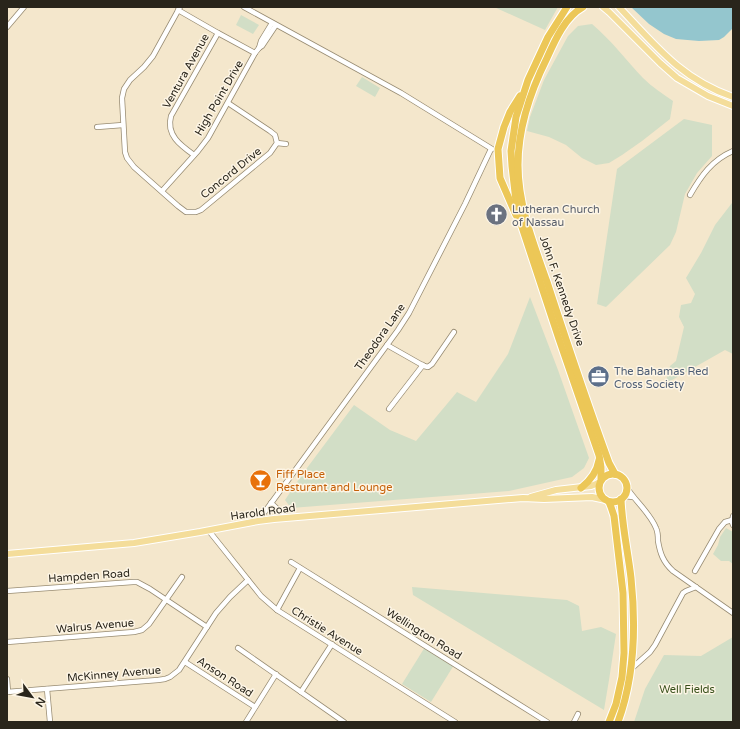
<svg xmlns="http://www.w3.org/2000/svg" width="740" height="729" viewBox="0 0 740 729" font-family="'Varela Round',sans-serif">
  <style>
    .green { fill: #d2dec6 }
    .water { fill: #94c6ce }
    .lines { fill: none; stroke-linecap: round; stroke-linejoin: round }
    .minor-casing { stroke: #988c73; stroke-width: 6 }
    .major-casing { stroke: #fff; stroke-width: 8 }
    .highway-casing { stroke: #fff; stroke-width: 9 }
    .minor { stroke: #fff; stroke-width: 4.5 }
    .major { stroke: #f4dd9a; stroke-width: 6 }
    .highway { stroke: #ecc757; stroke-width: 7 }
    .labels { text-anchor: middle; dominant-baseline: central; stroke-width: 3; stroke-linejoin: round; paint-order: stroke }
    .street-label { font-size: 11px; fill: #29251b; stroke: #fdf5e5 }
    .worship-label { font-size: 11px; fill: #5b616d; stroke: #fdf5e5; text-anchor: start }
    .service-label { font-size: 11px; fill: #4e5e75; stroke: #fdf5e5; text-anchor: start }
    .food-label { font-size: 11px; fill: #c56008; stroke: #fdf5e5; text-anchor: start }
    .park-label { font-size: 11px; fill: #374f1a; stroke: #fdf5e5 }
  </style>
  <rect width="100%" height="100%" fill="#f4e7cc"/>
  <g class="green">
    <path d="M494,7h64l-13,23z"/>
    <path d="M241,15l18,10 -6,9 -17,-9z"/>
    <path d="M592,24c19,16 34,36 51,54 9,9 20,16 30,23l-3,18 -28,22 -20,14 -13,8 -13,2 -14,-7 -16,-13 -17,-8 -22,-6 3,-14 14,-37 24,-44 10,-10z"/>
    <path d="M362,77l18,11 -5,9 -19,-11z"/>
    <path d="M684,119l28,6v31l-15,17 -12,21 -9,38 -6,13 -64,62 -9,-3 20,-135z"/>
    <path d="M733,195v159l-8,-4 -60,34 5,-18 6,-5 8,-34 -5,-10 2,-12 10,-2 4,-9 -9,-16 15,-25 14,-28 17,-22z"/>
    <path d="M530,297l28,73 31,88 -5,10 -12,9 -63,14 -218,17 -6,-8 16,-24 53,-71 36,25 26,11 41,-49 19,10 32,-48z"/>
    <path d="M726,528l7,4v32l-4,-3h-8l-8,-7 5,-9 2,-8z"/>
    <path d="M412,587l155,13 12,6 3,25 19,-4 15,7 -7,46 -5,30 -191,-115z"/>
    <path d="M733,637v85h-99l11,-33 19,-34 37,1z"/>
    <path d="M425,647l29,18 -23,37 -29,-18z"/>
  </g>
  <path class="water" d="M631,7h102v21l-9,9 -5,3 -20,1 -23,-2 -12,-5 -15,-10z"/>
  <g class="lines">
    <defs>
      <g id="minor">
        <path d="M180,7l-27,49 -9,11 -14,13 -6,9 -2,9 3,54 2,6 7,9 44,39 8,6h10l5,-2 69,-57 7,-10 -2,-8 -5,-4 -42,-28"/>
        <path d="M244,7l157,86 91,56"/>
        <path d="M178,10l40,23 37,20"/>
        <path d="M7,27l17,-20"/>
        <path d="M259,48l2,-7 11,-18"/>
        <path d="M97,127l26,-2"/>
        <path d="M277,143l9,1"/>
        <path d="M194,155c-14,-10 -28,-20 -23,-39l47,-83"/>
        <path d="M162,191l36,-40 10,-13 47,-85 4,-5 3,-2 14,-21"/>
        <path d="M690,195c11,-19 22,-35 43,-44"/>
        <path d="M387,345l37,21 4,1 4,-3 22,-32"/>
        <path d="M389,409l34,-44"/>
        <path d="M627,488c9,14 23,25 29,40 2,4 2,9 2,13 2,12 5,21 15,30l60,42"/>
        <path d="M624,496l9,1"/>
        <path d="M271,503l16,15"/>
        <path d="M733,516l-1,6 1,3"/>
        <path d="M258,521l140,-191 11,-17 56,-109 26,-55"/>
        <path d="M209,531l52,65 16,14 178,112"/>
        <path d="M291,562l256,160"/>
        <path d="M695,571l24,-42 6,-7 7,-2"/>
        <path d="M7,591l126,-9h4l13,7 57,38"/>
        <path d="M277,610l23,-42"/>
        <path d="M7,642l127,-10 8,-2 7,-6 33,-47"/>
        <path d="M238,648l106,74"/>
        <path d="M185,662l70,45"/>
        <path d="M631,669l19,-17 5,-7 28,-52 3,-2 10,-4"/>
        <path d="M7,679l1,13"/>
        <path d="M47,689l3,33"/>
        <path d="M7,692l151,-12 7,-1 5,-2 9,-7 37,-57 14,-16 18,-17"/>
        <path d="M301,692l31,-48"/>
        <path d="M246,722l30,-48"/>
        <path d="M574,722l4,-8"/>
      </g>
      <g id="major">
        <path d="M603,7l6,5 51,51 17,15 31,18 25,10"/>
        <path d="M619,7c36,38 62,72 114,90"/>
        <path d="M531,497l25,-7 35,-4 5,-2 4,-2"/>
        <path d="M7,554l127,-11 66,-11 58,-11 16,-2 249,-21 21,1 48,-2 14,3"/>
      </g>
      <g id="highway">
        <path d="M567,7l-19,30 -20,43 -12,37 -5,34 1,15 4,35 5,23 38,115 40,116 2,12v12"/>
        <path d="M583,7c-18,10 -28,33 -36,51 -17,34 -29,69 -29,107 0,41 16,80 29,117 20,61 40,121 62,181l6,11"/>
        <path d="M516,215l-16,-37 -2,-29 6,-22 6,-15 10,-16"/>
        <circle cx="613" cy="488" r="14"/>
        <path d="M581,488c10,-8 16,-16 18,-28"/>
        <path d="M609,502l2,5 3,9 9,77 1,60 -2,24 -6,27 -7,18"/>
        <path d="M618,722c17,-46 18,-96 13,-144 -3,-26 -9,-52 -10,-79"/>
      </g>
    </defs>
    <use href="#minor" class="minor-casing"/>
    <use href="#major" class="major-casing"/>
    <use href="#highway" class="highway-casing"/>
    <use href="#minor" class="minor"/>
    <use href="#major" class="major"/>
    <use href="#highway" class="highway"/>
  </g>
  <defs>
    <symbol id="church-disc" viewBox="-11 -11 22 22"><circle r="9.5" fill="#6b7280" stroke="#fdf5e5"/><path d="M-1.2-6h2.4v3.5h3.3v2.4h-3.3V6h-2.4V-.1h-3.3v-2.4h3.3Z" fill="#fff"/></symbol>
    <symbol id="office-disc" viewBox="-11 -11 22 22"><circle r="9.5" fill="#5c6f8a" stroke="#fdf5e5"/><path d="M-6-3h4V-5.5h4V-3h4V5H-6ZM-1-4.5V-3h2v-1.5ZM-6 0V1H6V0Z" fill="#fff"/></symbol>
    <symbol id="bar-disc" viewBox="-11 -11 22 22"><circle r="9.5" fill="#e8710a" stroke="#fdf5e5"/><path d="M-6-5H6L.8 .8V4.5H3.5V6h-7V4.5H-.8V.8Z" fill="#fff"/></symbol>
  </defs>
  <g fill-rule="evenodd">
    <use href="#church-disc" x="484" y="202" width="25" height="25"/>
    <use href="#office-disc" x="586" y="364" width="25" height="25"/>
    <use href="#bar-disc" x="248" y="468" width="25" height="25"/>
  </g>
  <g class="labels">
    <g class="street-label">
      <text transform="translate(186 71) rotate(-61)">Ventura Avenue</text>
      <text transform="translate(219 98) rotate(-60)">High Point Drive</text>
      <text transform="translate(231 173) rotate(-39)">Concord Drive</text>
      <text transform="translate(562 291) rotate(71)">John F. Kennedy Drive</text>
      <text transform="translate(380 337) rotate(-55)">Theodora Lane</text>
      <text transform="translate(263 512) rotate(-8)">Harold Road</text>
      <text transform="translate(89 576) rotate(-4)">Hampden Road</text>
      <text transform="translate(95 626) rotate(-5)">Walrus Avenue</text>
      <text transform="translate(327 631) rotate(32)">Christie Avenue</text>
      <text transform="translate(424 634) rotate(32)">Wellington Road</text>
      <text transform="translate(114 674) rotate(-5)">McKinney Avenue</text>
      <text transform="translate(225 677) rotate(33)">Anson Road</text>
    </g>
    <g class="worship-label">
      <text x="512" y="209">Lutheran Church<tspan x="512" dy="13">of Nassau</tspan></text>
    </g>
    <g class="service-label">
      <text x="614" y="371">The Bahamas Red<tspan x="614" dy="13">Cross Society</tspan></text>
    </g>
    <g class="food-label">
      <text x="276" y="474">Fiff Place<tspan x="276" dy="13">Resturant and Lounge</tspan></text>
    </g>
    <g class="park-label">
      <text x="687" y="689">Well Fields</text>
    </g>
  </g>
  <rect width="740" height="729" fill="none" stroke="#29251b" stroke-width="16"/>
  <g transform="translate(32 697) rotate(122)" stroke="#fdf5e5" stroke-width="3" paint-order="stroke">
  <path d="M0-3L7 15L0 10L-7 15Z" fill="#29251b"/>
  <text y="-6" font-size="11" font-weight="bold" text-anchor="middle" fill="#29251b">N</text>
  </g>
</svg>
